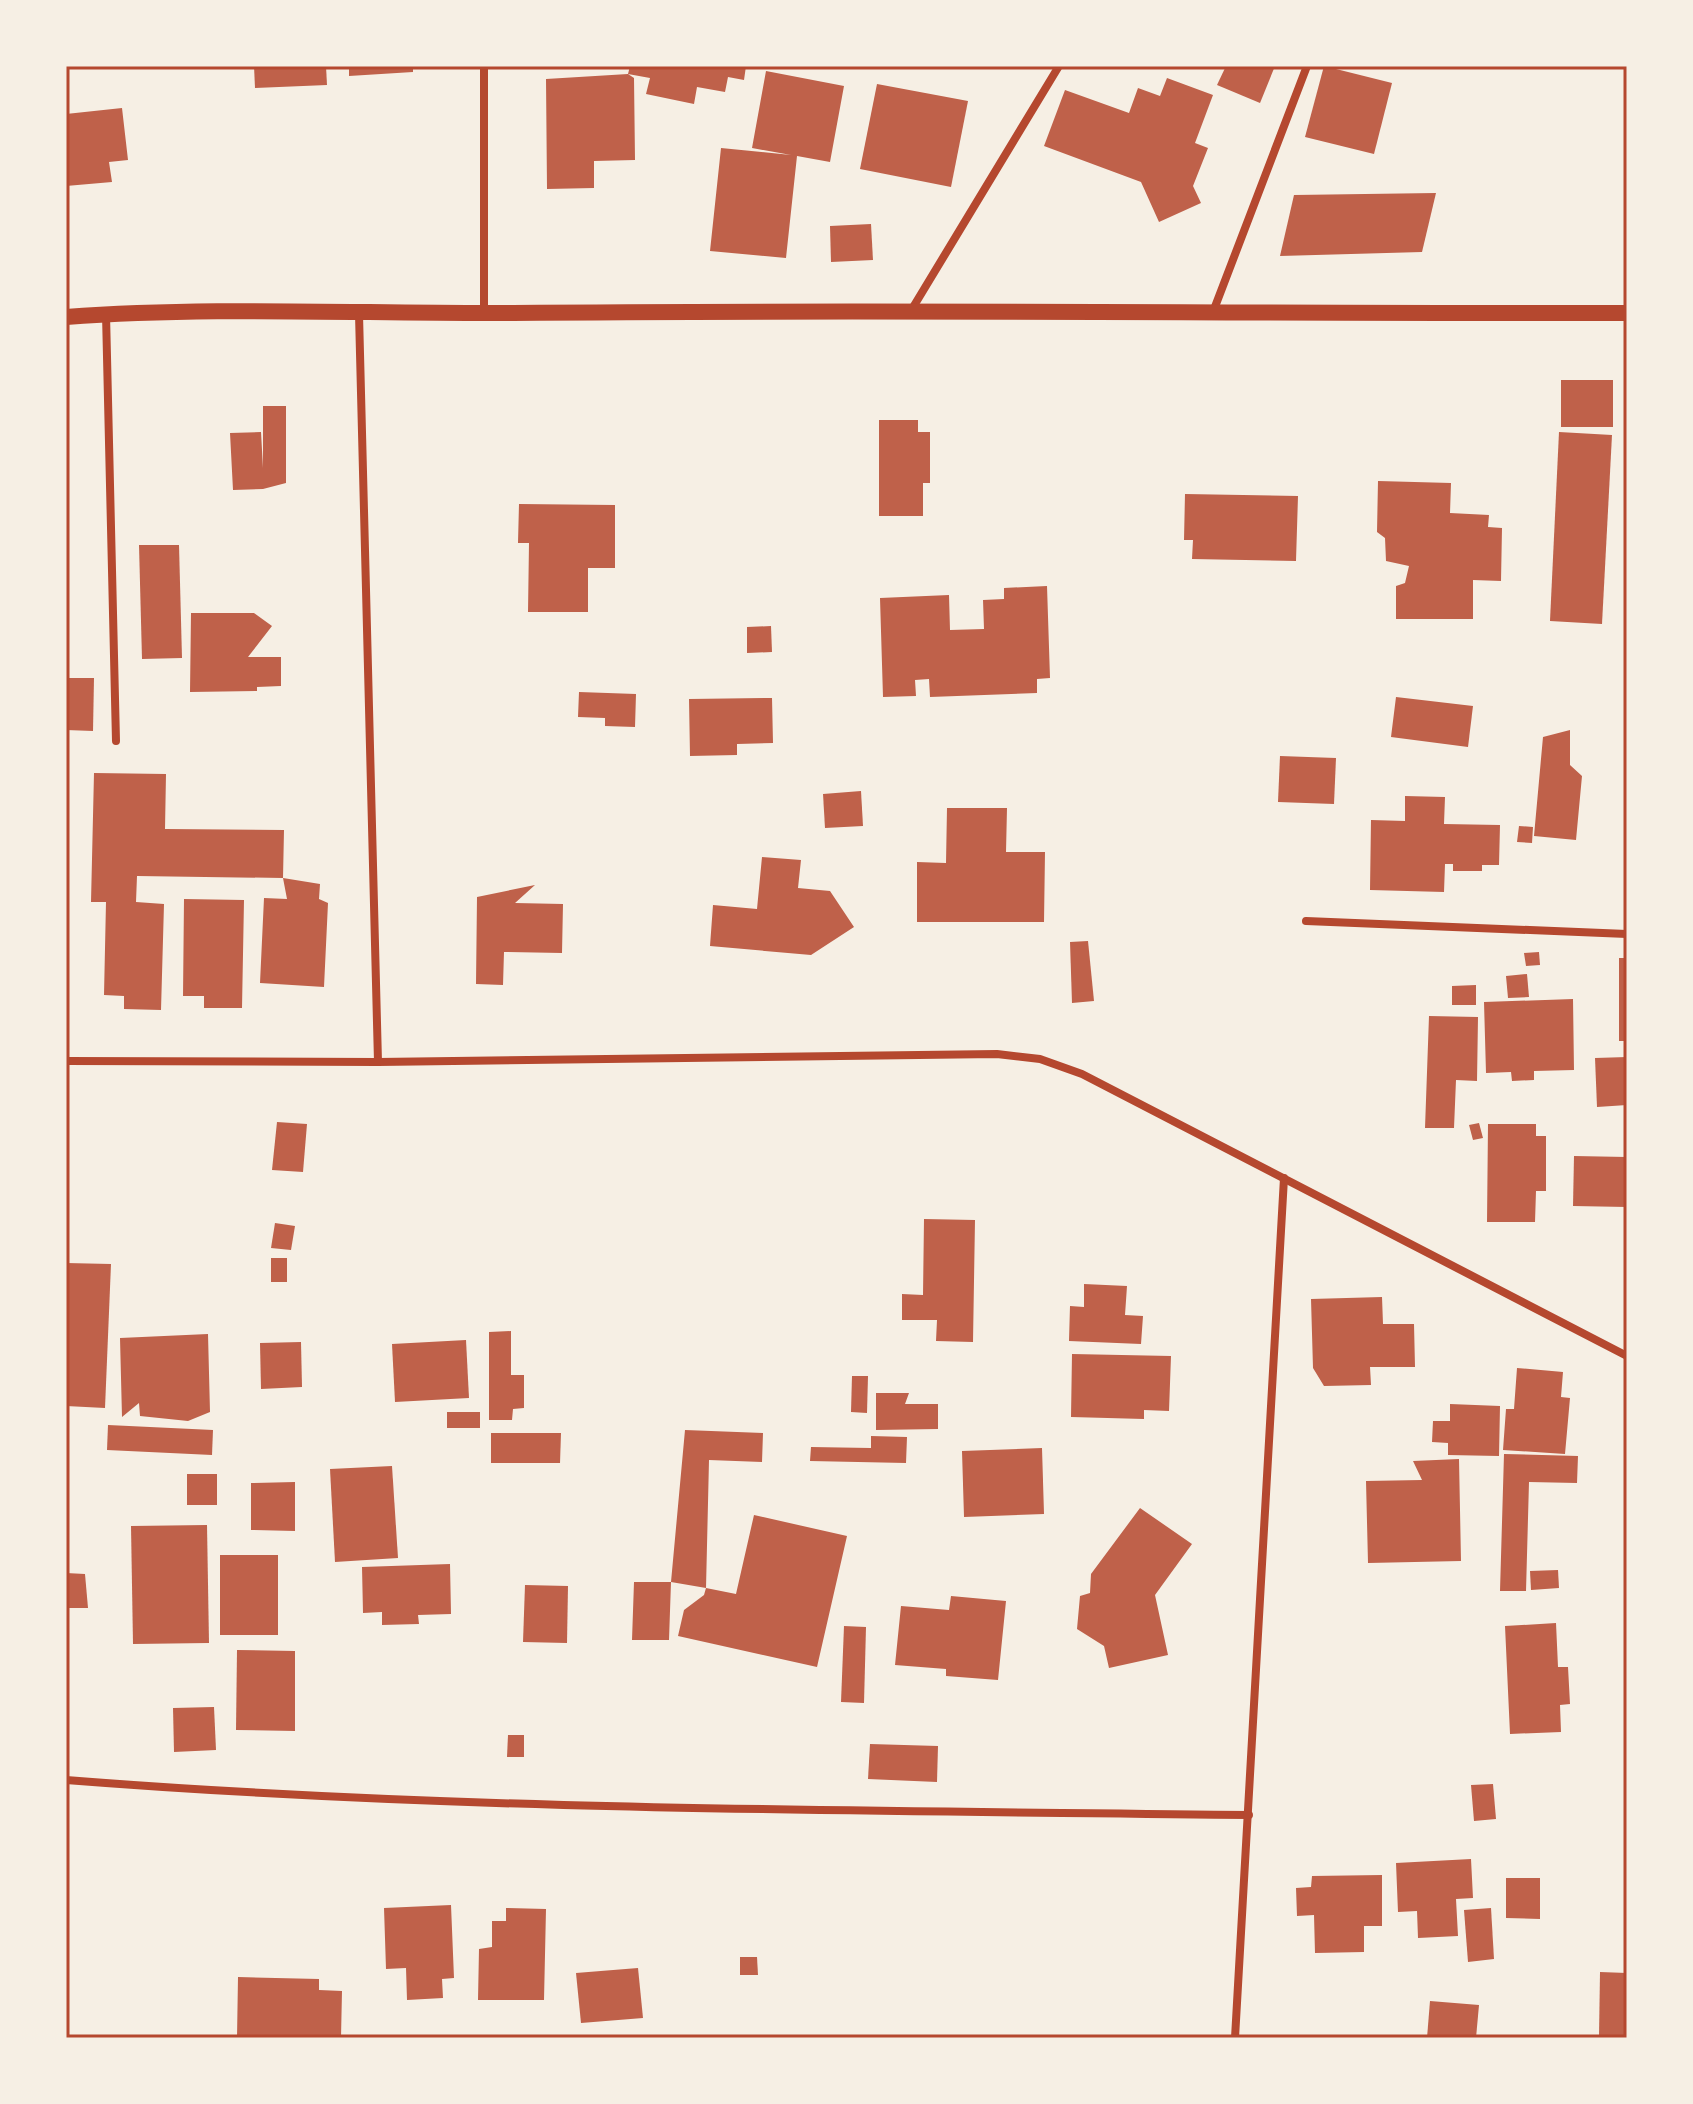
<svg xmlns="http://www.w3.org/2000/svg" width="1693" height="2104" viewBox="0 0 1693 2104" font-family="Roboto,sans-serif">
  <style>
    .building { fill: #bf614a }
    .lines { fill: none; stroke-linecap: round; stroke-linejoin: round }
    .minor { stroke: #b5482f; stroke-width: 8 }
    .secondary { stroke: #b5482f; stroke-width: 16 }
    .neatline { fill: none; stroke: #b5482f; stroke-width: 3 }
  </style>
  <rect width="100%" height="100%" fill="#f6efe4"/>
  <g class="building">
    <path d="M254,66h72l1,19 -72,3z"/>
    <path d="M349,66h64v6l-64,4z"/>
    <path d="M630,66h116l-2,14 -16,-3 -3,15 -28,-5 -3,17 -48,-10 4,-16 -22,-4 6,4 1,82 -41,1v27l-47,1 -1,-110 82,-5z"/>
    <path d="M1226,66h49l-15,37 -43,-18z"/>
    <path d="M1324,66l68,17 -18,71 -69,-17z"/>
    <path d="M766,71l78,15 -14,76 -33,-6 -11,102 -76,-7 11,-103 70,7 -39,-7z"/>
    <path d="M1167,78l46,17 -18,48 13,5 -15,38 8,17 -42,19 -18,-40 -97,-36 21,-56 64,23 9,-25 22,8z"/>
    <path d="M877,84l91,17 -17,86 -91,-18z"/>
    <path d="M122,108l6,52 -19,2 3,20 -46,4v-72z"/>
    <path d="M1436,193l-14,59 -142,4 14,-61z"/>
    <path d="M871,224l2,36 -42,2 -1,-36z"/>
    <rect x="1561" y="380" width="52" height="47"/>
    <path d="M263,406h23v77l-23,6 -30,1 -3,-57 31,-1 2,36z"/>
    <path d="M879,420h39v12h12v51h-7v33h-44z"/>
    <path d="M1559,432l53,3 -10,189 -52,-3z"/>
    <path d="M1378,481l73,2 -1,30 39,2 -1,12 14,1 -1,53 -28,-1v39h-77v-33l9,-3 4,-17 -23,-5 -1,-23 -8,-6z"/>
    <path d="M1185,494l113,2 -2,65 -104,-2 1,-19h-9z"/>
    <path d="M519,504l96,1v63h-27v44h-60l1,-69h-11z"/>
    <path d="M139,545h40l3,113 -40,1z"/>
    <path d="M1047,586l3,92 -13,1v14l-107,4 -1,-18 -14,1 1,16 -33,1 -3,-99 69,-3 1,35 34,-1 -1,-29 21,-1v-11z"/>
    <path d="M191,613h63l18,13 -24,31h33v29l-24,1v4l-67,1z"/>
    <path d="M771,626l1,26 -25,1v-26z"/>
    <path d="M66,678h28l-1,53 -27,-1z"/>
    <path d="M579,692l57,2 -1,33 -30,-1v-8l-27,-1z"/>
    <path d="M1396,697l77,9 -5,41 -77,-10z"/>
    <path d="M772,698l1,45 -36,1v11l-47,1 -1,-57z"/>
    <path d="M1570,730v35l12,11 -6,64 -42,-4 9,-99z"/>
    <path d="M1280,756l56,2 -2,46 -56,-2z"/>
    <path d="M94,773l72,1 -1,55 119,1 -1,48 -146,-2 -1,26 28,2 -3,106 -37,-1v-13l-20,-1 2,-93h-15z"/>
    <path d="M861,791l2,35 -38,2 -2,-34z"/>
    <path d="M1405,796l40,1 -1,27 56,1 -1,40h-17v6h-29v-7h-8l-1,28 -74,-2 1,-70 34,1z"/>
    <path d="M947,808h60l-1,44h39l-1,70h-127v-60l29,1z"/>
    <path d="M1519,826l14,1 -1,16 -15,-1z"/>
    <path d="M762,857l39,3 -3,28 32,3 24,36 -43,28 -101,-9 3,-41 44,4z"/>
    <path d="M283,878l37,6 -1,15 9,4 -4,84 -64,-4 4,-85 23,1z"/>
    <path d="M535,885l-20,18 48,1 -1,49 -58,-1 -1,33 -27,-1 1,-87z"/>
    <path d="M184,899l60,1 -2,108h-38v-12h-21z"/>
    <path d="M1088,941l6,60 -22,2 -2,-61z"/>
    <path d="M1539,952l1,13 -14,1 -2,-13z"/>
    <rect x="1619" y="958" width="8" height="83"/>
    <path d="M1527,974l2,23 -21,1 -2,-22z"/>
    <path d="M1476,985v20h-24v-19z"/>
    <path d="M1573,999l1,71 -40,1v9l-22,1 -1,-9 -25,1 -2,-71z"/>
    <path d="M1429,1016l49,1 -1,64 -21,-1 -2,48h-29z"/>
    <path d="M1627,1057v48l-30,2 -2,-49z"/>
    <path d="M277,1122l30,2 -4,48 -31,-2z"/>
    <path d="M1479,1123l4,15 -10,2 -4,-15z"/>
    <path d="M1488,1124h48v12h10v55h-10l-1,31h-48z"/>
    <path d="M1574,1156l53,1v50l-54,-1z"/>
    <path d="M924,1219l51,1 -2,122 -37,-1 1,-21h-35v-26l21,1z"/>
    <path d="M275,1223l20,3 -4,24 -20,-2z"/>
    <rect x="271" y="1258" width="16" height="24"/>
    <path d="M66,1263l45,1 -6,144 -39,-2z"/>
    <path d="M1084,1284l43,2 -2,29 18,1 -2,28 -72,-3 1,-35 14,1z"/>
    <path d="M1382,1297l1,27h31l1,43h-45l1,18 -47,1 -11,-18 -2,-69z"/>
    <path d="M511,1331v44h13v33l-11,1 -1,11h-23v-88z"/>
    <path d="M208,1334l2,78 -22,9 -48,-5 -1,-13 -17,14 -2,-79z"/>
    <path d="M466,1340l3,58 -74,4 -3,-58z"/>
    <path d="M301,1342l1,45 -41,2 -1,-46z"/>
    <path d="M1072,1354l99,2 -2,55 -25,-1v9l-73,-2z"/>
    <path d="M1517,1368l46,4 -2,25 9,1 -5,56 -62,-4 3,-41h8z"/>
    <path d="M852,1376h16l-1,37 -16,-1z"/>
    <path d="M876,1393h33l-4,11h33v25l-62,1z"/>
    <path d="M1450,1404l50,2 -1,50 -51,-1v-12l-16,-1 1,-21h17z"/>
    <rect x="447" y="1412" width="33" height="16"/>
    <path d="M108,1425l105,5 -1,25 -105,-5z"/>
    <path d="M685,1430l78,3 -1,29 -53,-2 -3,128 -35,-6 -2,58h-37l2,-58h37z"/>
    <path d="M491,1433h70l-1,30h-69z"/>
    <path d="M871,1436l36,1 -1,26 -96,-2 1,-14 60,1z"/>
    <path d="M1042,1448l2,66 -80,3 -2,-66z"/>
    <path d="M1504,1454l74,2 -1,27 -48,-1 -3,109h-26z"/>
    <path d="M1459,1459l2,102 -93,2 -2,-82 56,-1 -9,-19z"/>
    <path d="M392,1466l6,92 -63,4 -5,-93z"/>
    <rect x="187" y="1474" width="30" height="31"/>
    <path d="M295,1482v49l-44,-1v-47z"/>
    <path d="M1140,1508l52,36 -37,51 13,60 -59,13 -5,-22 -27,-17 3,-33 10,-3 1,-19z"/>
    <path d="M754,1515l93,21 -30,131 -139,-31 6,-26 20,-15 2,-7 30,6z"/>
    <path d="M207,1525l2,118 -76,1 -2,-118z"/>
    <rect x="220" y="1555" width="58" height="80"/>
    <path d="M450,1564l1,50 -33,1 1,9 -37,1v-13l-19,1 -1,-46z"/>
    <path d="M1558,1570l1,18 -28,2 -1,-19z"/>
    <path d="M66,1573l19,1 3,34h-22z"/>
    <path d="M525,1585l43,1 -1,57 -44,-1z"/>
    <path d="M951,1596l55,5 -8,79 -52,-4v-7l-51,-4 6,-59 48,4z"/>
    <path d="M1556,1623l2,44h10l2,37 -10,1 1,27 -51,2 -5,-108z"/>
    <path d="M844,1626l22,1 -2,76 -23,-1z"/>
    <path d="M237,1650l58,1v80l-59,-1z"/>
    <path d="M214,1707l2,43 -42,2 -1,-44z"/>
    <path d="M508,1735h16v22h-17z"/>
    <path d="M870,1744l68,2 -1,36 -69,-3z"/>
    <path d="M1493,1784l3,35 -22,2 -3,-36z"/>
    <path d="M1471,1859l2,39 -17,1 2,37 -40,2 -1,-27 -19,1 -2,-49z"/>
    <path d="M1382,1875v51h-18v26l-49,1 -1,-38 -17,1 -1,-28 15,-1 1,-11z"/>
    <path d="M1506,1878h34v41l-34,-1z"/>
    <path d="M451,1905l3,73 -12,1 1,19 -36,2 -1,-32 -20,1 -2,-61z"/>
    <path d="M506,1908l40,1 -2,91h-66l1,-51 13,-2v-26h14z"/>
    <path d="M1491,1908l3,51 -26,3 -4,-52z"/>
    <path d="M740,1957h17l1,18h-18z"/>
    <path d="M638,1968l5,50 -62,5 -5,-50z"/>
    <path d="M1600,1972l27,1v65h-28z"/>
    <path d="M238,1977l81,2v11l23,1 -1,47h-104z"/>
    <path d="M1430,2001l49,4 -3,33h-49z"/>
  </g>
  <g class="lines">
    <g class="minor">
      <path d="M912,309l147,-243"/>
      <path d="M1213,312l94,-246"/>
      <path d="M484,313v-247"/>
      <path d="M106,314l10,427"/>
      <path d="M359,314l19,748"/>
      <path d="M1306,921l321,13"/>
      <path d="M66,1061l312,1 619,-8 43,5 42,15 545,282"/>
      <path d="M66,1780c393,31 789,30 1183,35"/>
      <path d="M1235,2038l49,-860"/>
    </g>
    <path class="secondary" d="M66,317c148,-11 298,-3 447,-4 371,-4 743,1 1114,0"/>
  </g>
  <rect width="1693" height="2104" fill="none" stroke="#f6efe4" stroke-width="136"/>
  <rect x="68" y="68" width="1557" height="1968" class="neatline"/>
</svg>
